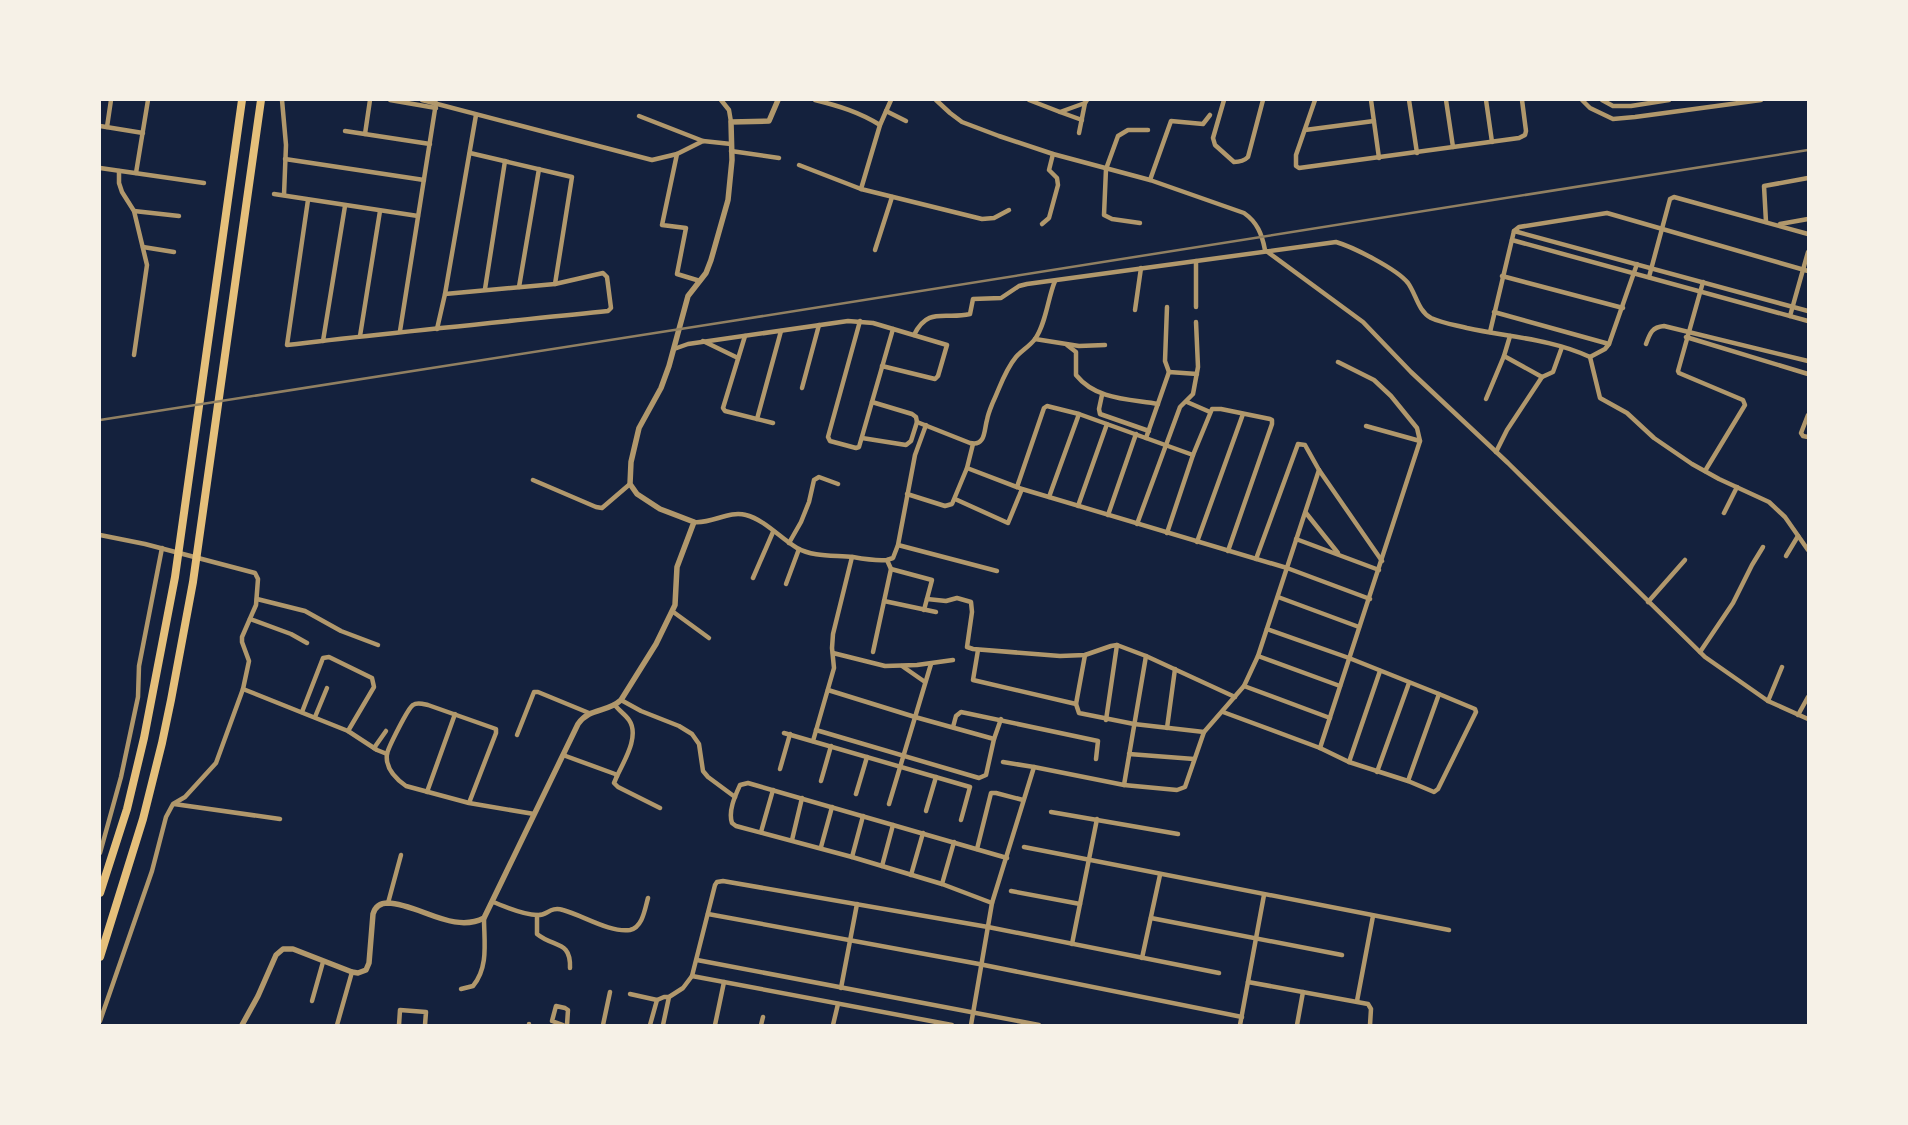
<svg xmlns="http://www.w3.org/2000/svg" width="1908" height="1125" viewBox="0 0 1908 1125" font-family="Helvetica,sans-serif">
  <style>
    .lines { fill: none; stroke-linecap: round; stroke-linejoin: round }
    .minor { stroke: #b1986c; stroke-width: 4.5 }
    .tertiary { stroke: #b1986c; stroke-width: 5.5 }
    .motorway { stroke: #e5c07b; stroke-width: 8 }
    .rail { stroke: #918062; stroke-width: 2.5 }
  </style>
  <rect width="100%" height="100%" fill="#14213d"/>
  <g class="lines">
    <g class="minor">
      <path d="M282,100l4,45 -2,50"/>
      <path d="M390,100l46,8"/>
      <path d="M422,100l230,60 25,-6 26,-13 28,3"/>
      <path d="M721,100l8,10 2,12"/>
      <path d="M815,100c24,6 44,12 65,25"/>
      <path d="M891,100l-11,25 -19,64 121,30 12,-1 15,-8"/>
      <path d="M936,100l14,13 12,9 37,14 54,18 97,26 94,33c13,9 18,21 21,37l98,72 48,50 97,91 197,194 63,44 40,18"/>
      <path d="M1029,100l31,12 25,-9 2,-3"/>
      <path d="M1224,100l-11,38 2,7 19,17c6,0 10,-1 14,-5l15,-57"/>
      <path d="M1315,100l-19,55v11l3,2 220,-30 6,-3 1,-4 -4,-31"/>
      <path d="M1371,100l8,58"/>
      <path d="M1409,100l8,53"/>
      <path d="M1446,100l7,47"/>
      <path d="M1486,100l6,42"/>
      <path d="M1582,100l8,8 23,11 22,-2 126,-17"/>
      <path d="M1602,100l11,6h18l38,-6"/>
      <path d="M886,111l20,10"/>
      <path d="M1060,112l22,8"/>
      <path d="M639,116l64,25"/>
      <path d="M100,126l43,7"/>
      <path d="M107,127l4,-27"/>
      <path d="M1305,130l69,-9"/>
      <path d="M345,131l85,13"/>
      <path d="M1079,133l6,-30"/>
      <path d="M365,134l5,-34"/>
      <path d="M731,151l48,7"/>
      <path d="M470,153l102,24 -17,107"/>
      <path d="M677,154l-15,71 24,3 -9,46 23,7"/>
      <path d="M285,159l139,21"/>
      <path d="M799,165l62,24"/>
      <path d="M100,168l104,15"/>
      <path d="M119,171v12l3,9 12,19 13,54 -13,90"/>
      <path d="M136,173l12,-73"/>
      <path d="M1150,180l21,-59 32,3 7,-9"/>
      <path d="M274,194l144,22"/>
      <path d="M308,200l-21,145c107,-13 214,-23 321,-34l3,-3 -4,-31 -4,-4 -48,11 -110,10"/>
      <path d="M134,211l45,5"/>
      <path d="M1766,222l-2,-36 44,-8"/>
      <path d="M1140,223l-28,-4 -8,-4 2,-46 12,-33 10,-6h20"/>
      <path d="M1042,224l7,-6 9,-33 -1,-7 -8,-8 4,-16"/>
      <path d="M1780,224l28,-5"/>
      <path d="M1514,231l294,80"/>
      <path d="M1512,240l296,81"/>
      <path d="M143,247l31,5"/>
      <path d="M875,250l17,-53"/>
      <path d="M1196,261v46"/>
      <path d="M1502,276l121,32"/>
      <path d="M1649,277l21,-78 4,-2 134,37"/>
      <path d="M1703,282l-25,89 1,2 64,27 2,5 -40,66"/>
      <path d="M519,287l20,-118"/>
      <path d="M485,289l20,-128"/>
      <path d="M1167,307l-2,54 4,11"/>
      <path d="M1135,310l6,-42"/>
      <path d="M1494,312l115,32"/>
      <path d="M1790,316l18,-64"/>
      <path d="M860,321l-32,116 2,4 26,7 3,-1 34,-118"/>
      <path d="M437,329l8,-35 31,-179"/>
      <path d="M400,331l36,-228"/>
      <path d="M1490,332l24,-101 5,-4 88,-14 201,58"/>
      <path d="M914,335c14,-29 31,-15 56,-21l3,-15 28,-1 18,-12 8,-2 309,-42c17,5 61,27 72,41 8,11 10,28 23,35 11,5 24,7 36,10 41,9 85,11 123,29l15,-8 4,-5 28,-80"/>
      <path d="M360,336l20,-125"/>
      <path d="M745,336l-22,72 2,3 48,12"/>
      <path d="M1510,336l-6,20 38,21"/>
      <path d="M1686,337l122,37"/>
      <path d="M1035,339l44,7 26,-1"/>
      <path d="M323,341l22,-135"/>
      <path d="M703,341l35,17"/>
      <path d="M1646,344c4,-11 6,-17 18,-18l144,35"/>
      <path d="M1067,345l9,7v23c20,25 53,24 82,29"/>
      <path d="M674,349l14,-5 160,-23 25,2 74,22 -9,31 -3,3 -53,-13"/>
      <path d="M1590,357l10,41 27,15 27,25 38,26 27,15 50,23 16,15 23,33"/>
      <path d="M802,388l17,-63"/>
      <path d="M1102,395l-3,14 1,5 49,17"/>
      <path d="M1486,399l18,-43"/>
      <path d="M872,402l40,12 4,3 1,5 53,21c16,4 14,-14 17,-23 1,-6 4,-13 6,-18 7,-15 12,-32 23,-45 5,-6 14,-11 19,-18 11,-15 13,-42 20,-58"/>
      <path d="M1187,402l23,10"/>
      <path d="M1808,415l-7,18 2,3 5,1"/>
      <path d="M757,419l24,-88"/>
      <path d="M1366,426l54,15"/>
      <path d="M862,438l44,7 5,-4 6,-19"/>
      <path d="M1146,438l23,-66 28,2"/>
      <path d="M1496,452l11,-22 35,-53 11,-5 9,-25"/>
      <path d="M967,468l55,21 265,79 83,31"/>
      <path d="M533,480l63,27 6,1 28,-24"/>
      <path d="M1017,487l27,-79 3,-2 32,8 114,41"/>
      <path d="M907,494l38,12 7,-2 15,-36 6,-24"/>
      <path d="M1049,497l30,-83"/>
      <path d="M955,499l53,24 14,-34"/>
      <path d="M1078,506l29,-82"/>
      <path d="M1306,513l32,40"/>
      <path d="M1724,513l13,-26"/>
      <path d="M1108,515l28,-81"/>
      <path d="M694,522c18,2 35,-12 52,-7 19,5 34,23 51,33 16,9 37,7 56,9 11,2 22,4 34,3l6,-2 5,-13 17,-90 11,-30"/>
      <path d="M1137,524l43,-117 13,-13 5,-27 -2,-45"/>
      <path d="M1167,533l26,-78 19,-46h9l49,10 2,1v4l-44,127"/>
      <path d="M100,535l45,9 110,29 3,6 -2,26 -14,32v5l7,19 -6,28 -27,74 -31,34 -12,7 -7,13 -14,54 -52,150"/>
      <path d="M1296,539l83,31"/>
      <path d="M1197,542l46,-128"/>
      <path d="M789,543l12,-21 8,-20 5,-22 5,-3 19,7"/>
      <path d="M898,545l99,26"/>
      <path d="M1786,556l12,-20"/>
      <path d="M1256,559l42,-115 7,1 14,25 63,91"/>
      <path d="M891,569l41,11 -8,30"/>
      <path d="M753,578l20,-46"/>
      <path d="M786,584l13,-35"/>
      <path d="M1278,597l81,30"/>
      <path d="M257,599l48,12 36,20 37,14"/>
      <path d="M927,599l19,2 11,-3 14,4 1,10 -5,35 6,2 87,7 25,-1 26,-9 6,-1 29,11 89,41"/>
      <path d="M884,601l52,11"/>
      <path d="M1648,602l37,-42"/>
      <path d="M672,611l37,27"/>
      <path d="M250,619l41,15 16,9"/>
      <path d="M1267,629l82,29 90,36 -31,87"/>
      <path d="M978,650l-5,30 103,24"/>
      <path d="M873,652l18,-83 -4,-9"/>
      <path d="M1700,652l33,-49 19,-38 11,-18"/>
      <path d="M833,653l52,13 32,-1 36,-5"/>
      <path d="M1085,655l-9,49 3,9 55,11 70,8"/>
      <path d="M1258,656l82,30"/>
      <path d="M902,666l23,16"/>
      <path d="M1244,686l86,32"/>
      <path d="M243,689l105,42 29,19 10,4"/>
      <path d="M621,700l20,11 38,15 13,8 7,10 4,27 5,6 27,20"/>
      <path d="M1768,701l14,-34"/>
      <path d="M615,705c4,6 10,9 14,15 11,16 -5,41 -12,56"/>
      <path d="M302,712l21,-54 6,-1 43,21 2,9 -26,44"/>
      <path d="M1223,712l97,36 29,14 59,19 26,11 4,-3 38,-77 -1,-3 -36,-15"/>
      <path d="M1798,715l10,-18"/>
      <path d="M315,717l12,-29"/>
      <path d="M1106,720l11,-75"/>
      <path d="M953,727l3,-11 5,-4 137,29 -2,18"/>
      <path d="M1167,728l8,-59"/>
      <path d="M816,730l163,48 7,-3 8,-36 -79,-22 -87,-27"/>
      <path d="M784,733l186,54 -9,33"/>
      <path d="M517,735l17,-43h4l51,21"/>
      <path d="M994,739l7,-20"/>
      <path d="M813,741l21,-73 -2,-20 1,-14 19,-77"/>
      <path d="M374,748l12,-17"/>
      <path d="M1320,748l100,-307 -3,-13 -26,-32 -17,-16 -36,-18"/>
      <path d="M1129,754l65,5"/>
      <path d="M563,755l52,19 2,2 -3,7 4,4 42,21"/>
      <path d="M1003,762l31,5"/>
      <path d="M1349,762l31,-91"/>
      <path d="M780,769l10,-35"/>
      <path d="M1377,772l32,-89"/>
      <path d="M821,781l10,-35"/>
      <path d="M1124,785l22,-129"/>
      <path d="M427,792l28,-78"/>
      <path d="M856,794l11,-37"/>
      <path d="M469,803l27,-70v-4l-68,-24c-5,-1 -11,-3 -15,0 -5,3 -25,43 -26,49 -2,14 9,25 19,32l63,17 65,11"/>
      <path d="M174,804l106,15"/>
      <path d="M889,804l42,-140"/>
      <path d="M926,811l10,-34"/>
      <path d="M1051,812l127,22"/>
      <path d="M761,832l12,-42"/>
      <path d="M792,840l10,-42"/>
      <path d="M821,847l11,-40"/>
      <path d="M1024,847l425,83"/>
      <path d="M977,849l14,-56h5l27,7"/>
      <path d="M100,853l21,-76 17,-80 1,-31 23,-118"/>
      <path d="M852,857l11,-41"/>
      <path d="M882,866l11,-41"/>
      <path d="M911,875l12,-42"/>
      <path d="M942,884l12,-42"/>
      <path d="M1011,891l69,13"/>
      <path d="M493,902c13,5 30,13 44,13 10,1 13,-9 26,-5 19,5 47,23 67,20 13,-3 15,-22 18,-32"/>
      <path d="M388,903l13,-48"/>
      <path d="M992,903l-50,-19 -90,-27 -116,-31 -4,-3c-4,-12 3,-27 8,-38l8,-2 259,75"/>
      <path d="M708,914l271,50 263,53"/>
      <path d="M537,915v19c17,14 34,6 33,34"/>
      <path d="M1151,918l191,37"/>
      <path d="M1072,944l25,-125"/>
      <path d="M1142,958l18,-83"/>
      <path d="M697,960l342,65"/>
      <path d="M692,976l260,49"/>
      <path d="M1248,982l120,22 3,5 -1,16"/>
      <path d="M841,988l16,-84"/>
      <path d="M461,989l12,-3c16,-19 11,-45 11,-68"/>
      <path d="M630,994l27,6"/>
      <path d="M312,1001l11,-39"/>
      <path d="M1357,1001l16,-85"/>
      <path d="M337,1025l15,-53"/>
      <path d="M399,1025l1,-15 26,2 -1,13"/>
      <path d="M529,1025v-1"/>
      <path d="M563,1025l-11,-4 4,-15 9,2 3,2 -1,15"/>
      <path d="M603,1025l7,-33"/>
      <path d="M650,1025l7,-25 7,-3h5l14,-9 9,-12 23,-91 2,-3 6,-1 265,46 231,46"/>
      <path d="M663,1025l6,-28"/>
      <path d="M715,1025l9,-43"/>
      <path d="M761,1025l2,-8"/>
      <path d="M833,1025l5,-21"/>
      <path d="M971,1025l21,-122 42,-136 90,18 53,5 8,-3 19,-55 40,-46 14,-30 61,-186"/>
      <path d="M1240,1025l24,-130"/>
      <path d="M1297,1025l6,-33"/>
    </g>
    <path class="tertiary" d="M242,1025l16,-29 18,-41 7,-6h10l59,23 6,1 8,-3 3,-7 4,-49c2,-7 7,-11 15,-11 31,1 65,31 96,15l94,-194c12,-17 29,-11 43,-24l35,-56 19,-39 2,-38 17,-45 -34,-13 -23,-15 -7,-10 1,-22 8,-34 22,-40 8,-22 19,-70 18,-23 5,-13 17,-60 4,-40 -1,-38 38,-1 9,-21"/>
    <g class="motorway">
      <path d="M100,893l27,-84 17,-71 31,-161 67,-477"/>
      <path d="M100,957l43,-138 19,-76 9,-43 22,-118 68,-482"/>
    </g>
    <path class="rail" d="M100,420l638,-100 1070,-170"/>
  </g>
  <rect width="1908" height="1125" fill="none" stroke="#f6f1e7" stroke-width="202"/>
</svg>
